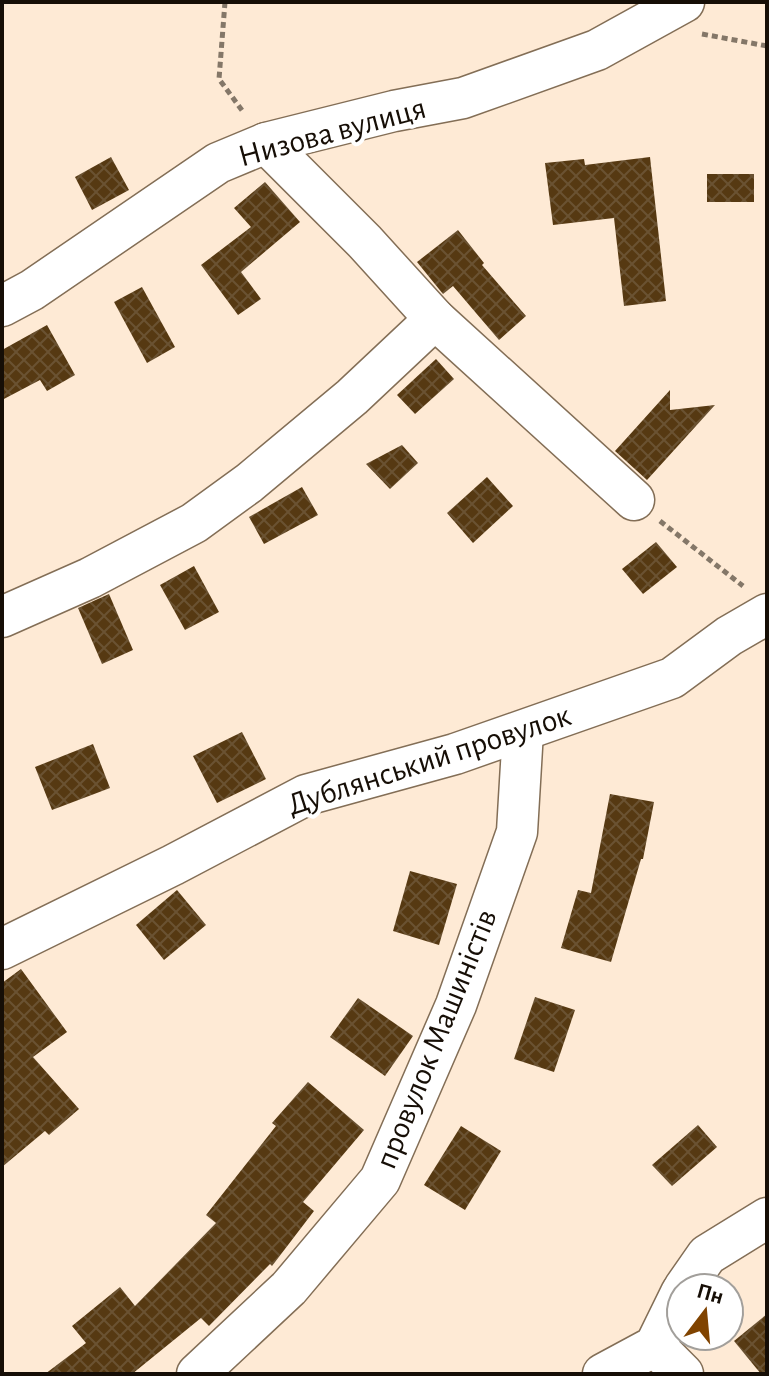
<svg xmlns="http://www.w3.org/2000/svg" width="769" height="1376" viewBox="0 0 769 1376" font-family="'Alegreya Sans',sans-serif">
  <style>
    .building { fill: url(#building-cross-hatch) }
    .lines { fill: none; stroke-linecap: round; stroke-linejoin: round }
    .street-casing { stroke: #836e56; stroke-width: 43 }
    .path { stroke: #847768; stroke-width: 5; stroke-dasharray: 6 4; stroke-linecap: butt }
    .street { stroke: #fff; stroke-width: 40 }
    .labels { text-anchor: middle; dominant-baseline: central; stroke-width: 8; stroke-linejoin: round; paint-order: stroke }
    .street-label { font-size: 32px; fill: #160e06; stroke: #fff }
  </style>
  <defs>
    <pattern id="building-cross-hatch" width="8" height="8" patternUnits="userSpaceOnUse" patternTransform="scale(2)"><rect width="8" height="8" fill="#563912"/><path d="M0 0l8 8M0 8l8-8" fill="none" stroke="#6a5232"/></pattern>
  </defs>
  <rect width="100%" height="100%" fill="#feead5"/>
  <g class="building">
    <path d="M111,157l18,33 -37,20 -17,-33z"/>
    <path d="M650,157l16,144 -42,5 -10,-88 -61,7 -8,-62 39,-4 1,6z"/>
    <rect x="707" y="174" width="47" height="28"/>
    <path d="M265,182l35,40 -59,50 20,27 -23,16 -37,-50 50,-38 -17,-19z"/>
    <path d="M458,230l26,33 -2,2 44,51 -27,24 -46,-54 -10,8 -26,-32z"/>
    <path d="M142,287l33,60 -28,16 -33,-61z"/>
    <path d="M47,325l28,50 -28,16 -7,-11 -38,20v-50z"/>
    <path d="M436,359l18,20 -39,35 -18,-19z"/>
    <path d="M670,390v20l45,-5 -68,75 -32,-29z"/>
    <path d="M402,445l16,18 -28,26 -24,-25z"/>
    <path d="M487,477l26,29 -40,37 -26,-30z"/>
    <path d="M302,487l16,28 -54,29 -15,-27z"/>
    <path d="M656,542l21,25 -34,27 -21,-25z"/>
    <path d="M194,566l25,46 -34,18 -25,-45z"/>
    <path d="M109,594l24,56 -31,14 -24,-56z"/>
    <path d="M242,732l24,47 -49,24 -24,-47z"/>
    <path d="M93,744l17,44 -58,22 -17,-43z"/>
    <path d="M610,794l44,8 -11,57h-2l-30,103 -50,-14 17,-58 13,3z"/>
    <path d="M410,871l47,13 -18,61 -46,-14z"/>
    <path d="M177,890l29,35 -42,35 -28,-35z"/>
    <path d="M21,969l46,63 -34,25 46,52 -30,26 -4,-4 -43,36v-184z"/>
    <path d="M535,997l40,13 -21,62 -40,-13z"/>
    <path d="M358,998l55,38 -28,40 -55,-39z"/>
    <path d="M308,1082l56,48 -61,72 11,9 -42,55 -2,-2 -61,62 -8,-8 -69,56h-87l41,-31 -14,-17 48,-39 15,19 81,-83 -10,-8 70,-89 -4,-3z"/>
    <path d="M698,1125l19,22 -45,39 -20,-21z"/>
    <path d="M461,1126l40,25 -36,59 -41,-25z"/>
    <path d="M767,1314v60h-6l-27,-33z"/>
  </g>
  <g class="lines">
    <defs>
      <g id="street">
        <path d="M266,143l99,99 70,77 199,181"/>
        <path d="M2,306l30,-16 186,-127 48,-20 128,-32 69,-13 134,-48 87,-48"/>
        <path d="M2,617l88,-39 104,-55 55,-40 103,-86 83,-78"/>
        <path d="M2,949l171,-84 133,-70 149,-41 217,-76 57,-42 38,-22"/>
        <path d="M684,1288l23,-33 60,-37"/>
        <path d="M655,1346l28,28"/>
        <path d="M197,1374l92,-86 91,-108 76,-175 61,-173 6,-101"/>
        <path d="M603,1374l52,-28 26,-53"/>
      </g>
    </defs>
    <use href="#street" class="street-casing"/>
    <g class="path">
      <path d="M225,2l-6,77 25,34"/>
      <path d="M702,34l65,12"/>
      <path d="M660,521l83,65"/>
    </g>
    <use href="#street" class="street"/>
  </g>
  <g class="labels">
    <g class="street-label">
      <text transform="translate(332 132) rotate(-15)">Низова вулиця</text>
      <text transform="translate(429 760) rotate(-18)">Дублянський провулок</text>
      <text transform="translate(436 1039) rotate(-68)">провулок Машиністів</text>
    </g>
  </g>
  <rect width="769" height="1376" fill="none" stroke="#160e06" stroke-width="8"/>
  <g transform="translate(705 1312) rotate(16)"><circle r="38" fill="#ffffff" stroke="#a29f9b" stroke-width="2"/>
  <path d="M0-6L14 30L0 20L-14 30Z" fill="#804300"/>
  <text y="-12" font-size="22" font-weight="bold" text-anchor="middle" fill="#160e06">Пн</text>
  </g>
</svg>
